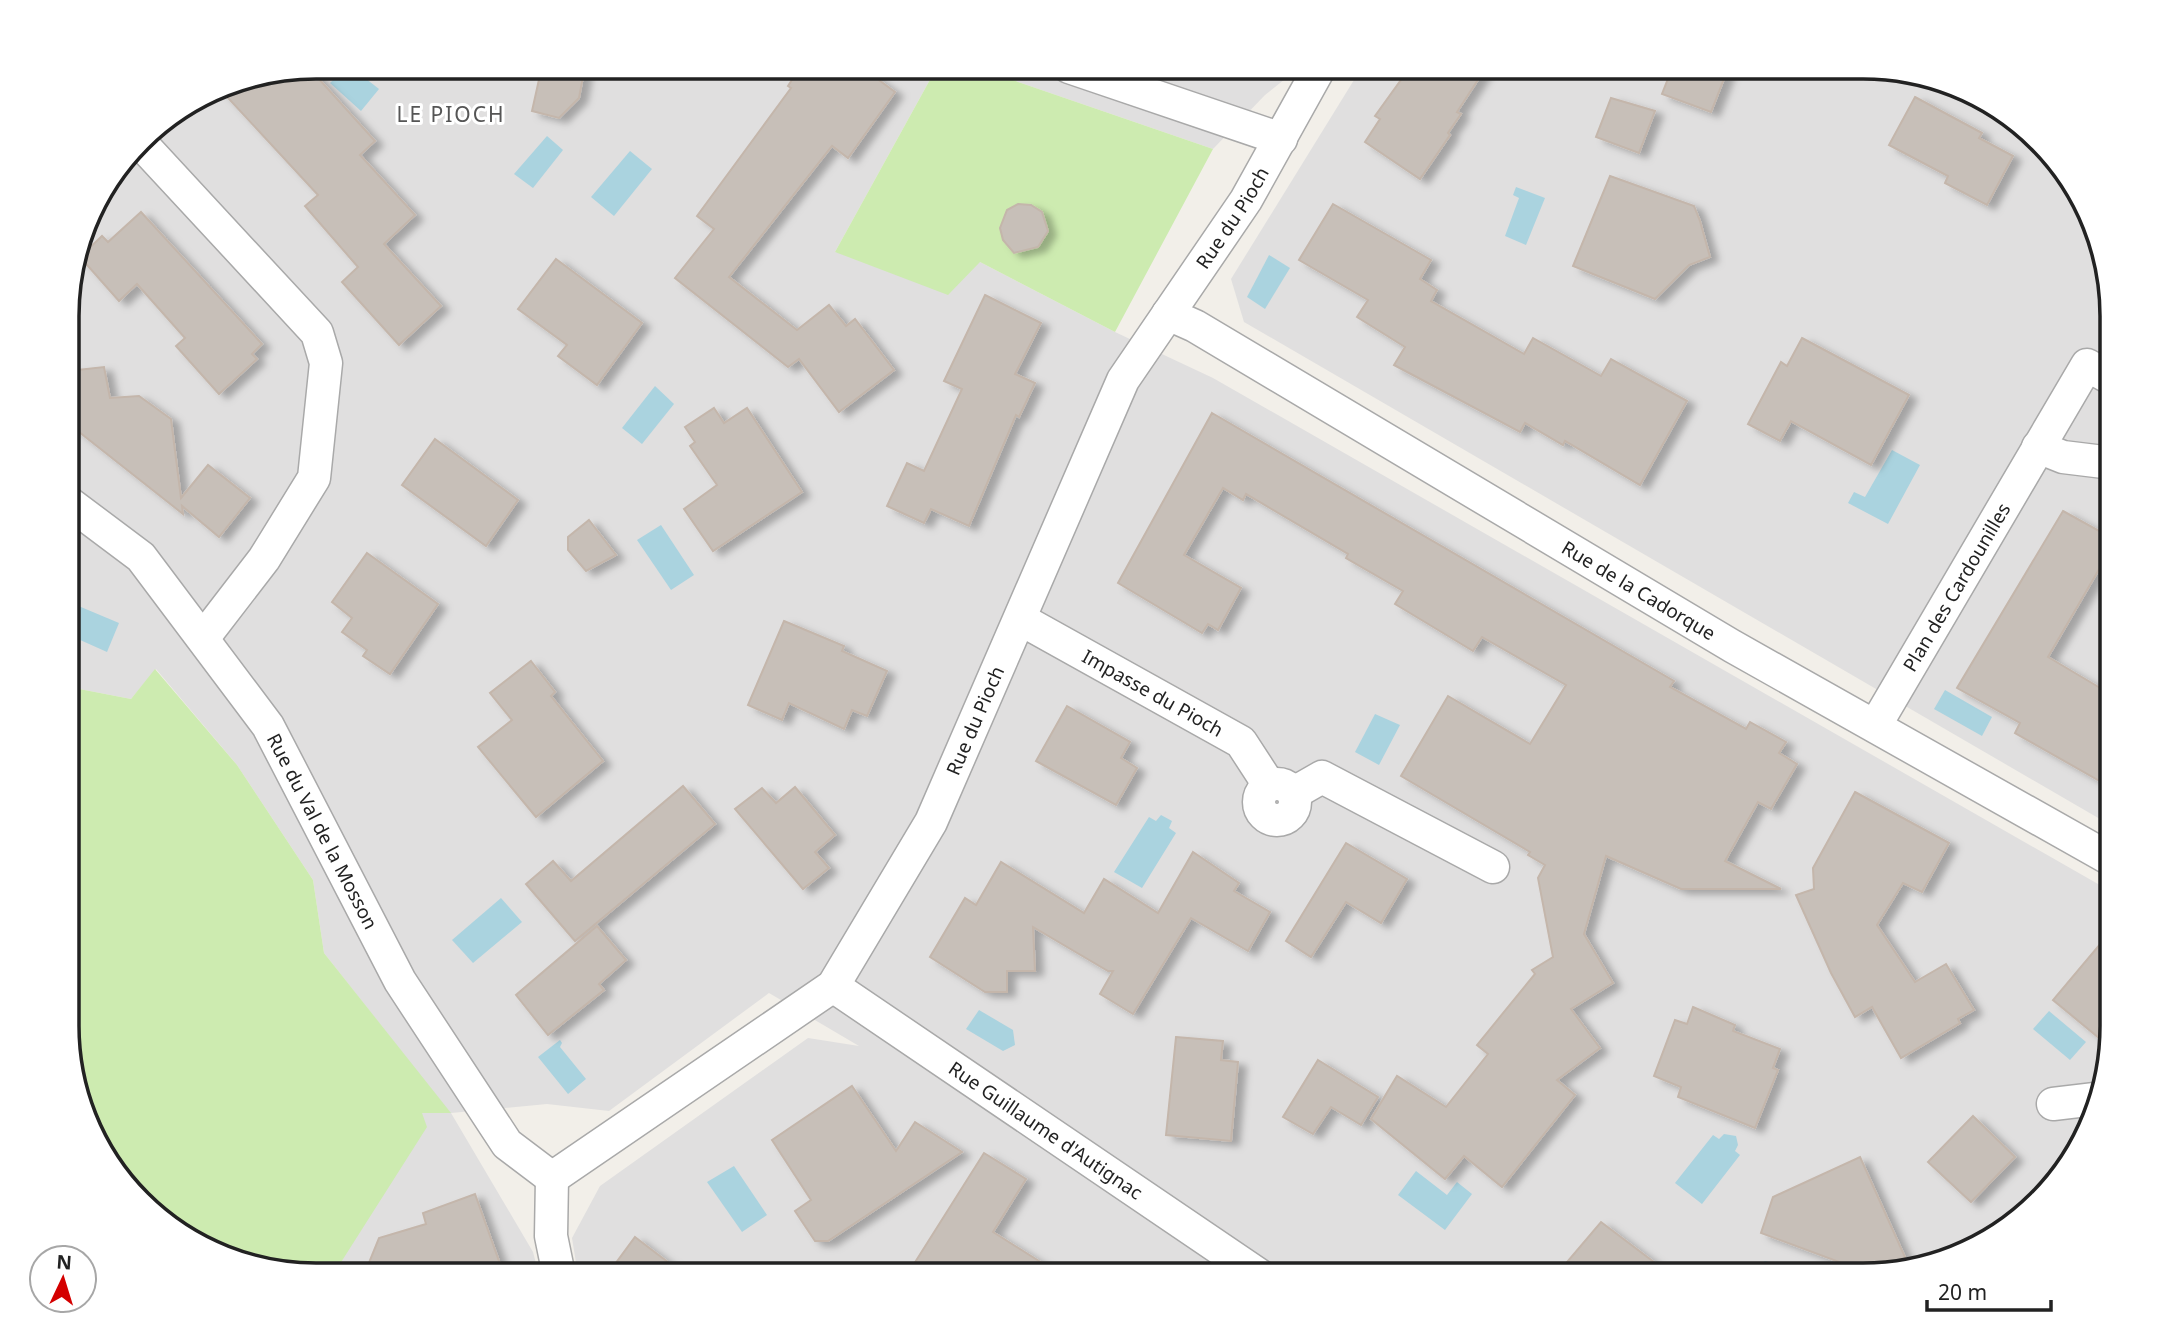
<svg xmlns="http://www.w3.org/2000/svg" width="2179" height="1342" viewBox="0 0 2179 1342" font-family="'Noto Sans',sans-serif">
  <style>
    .residential { fill: #e0dfdf }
    .grass { fill: #cdebb0 }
    .water { fill: #aad3df }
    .building { fill: #c7bfb8; stroke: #c4b6ab; stroke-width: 2; filter: url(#shadow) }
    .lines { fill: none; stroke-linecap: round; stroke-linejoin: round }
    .street-casing { stroke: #a9a9a9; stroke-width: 35 }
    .street { stroke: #fff; stroke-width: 32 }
    .labels { text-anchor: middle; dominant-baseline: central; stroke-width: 6; stroke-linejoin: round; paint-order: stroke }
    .street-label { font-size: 19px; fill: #222; stroke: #fff }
    .neighbourhood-label { font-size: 21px; letter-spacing: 2px; fill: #555; stroke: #fff }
    .rim { fill: none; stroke: #222; stroke-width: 3.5 }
  </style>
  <defs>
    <filter id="shadow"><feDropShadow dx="8" dy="4.5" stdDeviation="3.5" flood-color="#0004"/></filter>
  </defs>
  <rect width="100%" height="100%" fill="#f2efe9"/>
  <g class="residential">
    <path d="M316,67h621l-102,185 145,10 135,70 98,46 899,514v150l-33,109 -91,91 -109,33h-1301l-6,-37 28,-52 208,-148 51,8 -90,-53 -160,118 -62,-7 -96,9 82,139 6,23h-197l-4,-8 84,-154h28l-126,-160 -11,-73 -76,-115 -81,-96 -25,30 -62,-12v-403l23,-79 59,-76 70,-44z"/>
    <path d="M975,67h316l-6,12 -20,16 -52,54z"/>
    <path d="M1362,67h502l124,33 91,91 33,108v527l-868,-504 -13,-43z"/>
  </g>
  <g class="grass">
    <path d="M937,67h38l238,82 -98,183 -135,-70 -32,33 -113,-43z"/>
    <path d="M155,669l82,96 76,115 11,73 127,160h-29l5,14 -89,140 4,8h-27l-124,-33 -83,-78 -39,-106v-371l62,12z"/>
  </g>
  <g class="water">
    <path d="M347,67h4l28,22 -18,22 -31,-28z"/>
    <path d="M547,136l16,14 -30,38 -19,-14z"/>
    <path d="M630,151l22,18 -38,47 -23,-19z"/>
    <path d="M1516,187l29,11 -19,47 -21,-9 14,-38 -6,-3z"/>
    <path d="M1269,255l21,13 -25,41 -18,-12z"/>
    <path d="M655,386l19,18 -32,40 -20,-16z"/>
    <path d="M1892,450l28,15 -32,59 -40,-21 6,-11 11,5z"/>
    <path d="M661,525l33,50 -23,15 -34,-50z"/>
    <path d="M69,602l50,21 -12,29 -38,-17z"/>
    <path d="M1945,690l47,27 -10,19 -48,-27z"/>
    <path d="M1375,714l25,11 -21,40 -24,-13z"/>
    <path d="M1161,815l11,6 -3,7 7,5 -34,55 -28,-16 35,-55 7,4z"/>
    <path d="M501,898l21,24 -49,41 -21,-23z"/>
    <path d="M979,1010l34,20 2,15 -12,6 -37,-22z"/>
    <path d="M2049,1011l37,31 -16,18 -37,-31z"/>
    <path d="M560,1040l2,3 -2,4 26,32 -18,15 -30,-37z"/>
    <path d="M1724,1134l12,2 2,9 -3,6 5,4 -38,49 -27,-21 38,-48 6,4z"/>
    <path d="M734,1166l33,49 -25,17 -35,-50z"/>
    <path d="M1416,1171l31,24 10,-13 15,12 -27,36 -47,-35z"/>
    <path d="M1765,1261l29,8 4,6h-50z"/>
  </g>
  <g class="building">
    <path d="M542,66h43l-6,32 -20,20 -27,-7z"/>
    <path d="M801,66h59l35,26 -47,66 -16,-12 -103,131 68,53 32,-25 17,21 9,-7 39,51 -55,42 -40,-53 -11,8 -113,-89 39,-49 -17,-13 94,-128 -3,-2z"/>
    <path d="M1411,66h76l-30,46 4,2 -13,19 2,2 -30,44 -55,-37 15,-23 -5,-3z"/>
    <path d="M1673,66h56l-18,46 -49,-18z"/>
    <path d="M309,68l66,73 -15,14 55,60 -31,29 57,62 -42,39 -57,-63 16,-15 -53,-61 13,-11 -100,-108z"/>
    <path d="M1915,97l67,36 -3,5 34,18 -26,49 -42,-22 3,-7 -59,-31z"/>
    <path d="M1611,98l44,13 -16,42 -43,-16z"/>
    <path d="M1610,176l84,30 6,15 10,36 -21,8 -34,34 -82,-33z"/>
    <path d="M1018,204l13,1 11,7 6,19 -10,16 -24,6 -11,-13 -3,-12 7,-18z"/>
    <path d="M1333,204l98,56 -11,19 17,11 -6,11 93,53 9,-16 68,38 10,-17 76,42 -47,84 -75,-44 -2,4 -38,-22 -5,9 -126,-67 11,-18 -48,-30 11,-17 -69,-40z"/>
    <path d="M141,212l121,132 -10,10 5,5 -38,35 -43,-48 9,-8 -48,-54 -18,17 -39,-44 22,-21 6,6z"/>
    <path d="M556,259l86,64 -45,62 -39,-29 9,-11 -49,-36z"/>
    <path d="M985,295l56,28 -26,51 20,9 -16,34 -3,-2 -47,111 -38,-17 -7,14 -37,-17 20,-43 17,8 38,-82 -18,-8z"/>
    <path d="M1802,338l107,57 -38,70 -80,-44 -11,20 -32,-17 33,-62 6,4z"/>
    <path d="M104,367l6,31 29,-2 32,23 10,79 27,-33 42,33 -31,39 -37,-31 1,8 -114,-90v-53z"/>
    <path d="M714,408l10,15 23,-15 55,84 -89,59 -29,-42 33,-24 -27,-39 5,-4 -10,-15z"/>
    <path d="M1212,413l462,268 -4,6 76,42 4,-7 36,20 -7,11 18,11 -26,45 -13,-7 -33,59 56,28h-100l-75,-33 -22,78 29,49 -42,26 29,39 -43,32 18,15 -73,92 -38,-31 -19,23 -74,-60 26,-43 49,31 42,-53 -11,-9 58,-71 -3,-4 21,-13 -15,-79 7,-13 -17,-10 2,-3 -129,-76 47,-80 82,48 36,-59 -84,-48 -9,14 -78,-47 8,-13 -57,-33 2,-4 -102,-60 -3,6 -20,-12 -39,67 57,33 -23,42 -10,-6 -6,9 -84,-50z"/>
    <path d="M435,439l83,61 -32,46 -84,-61z"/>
    <path d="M2063,511l49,27v9l-64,110 64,38v93l-97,-55 5,-10 -63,-35z"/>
    <path d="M589,520l27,35 -30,16 -18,-21v-13z"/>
    <path d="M367,553l71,51 -48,70 -27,-18 4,-6 -25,-18 10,-14 -20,-16z"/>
    <path d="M784,621l60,25 -2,5 45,20 -20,45 -15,-6 -8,19 -55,-26 -7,17 -34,-15z"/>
    <path d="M531,661l24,31 -4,4 52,65 -67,56 -58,-70 34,-27 -22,-27z"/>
    <path d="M1067,706l63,36 -9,16 16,10 -21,37 -80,-44z"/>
    <path d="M683,786l32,38 -140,117 -49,-57 27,-23 18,20z"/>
    <path d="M795,787l40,48 -20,17 14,16 -26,21 -68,-80 27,-21 14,15z"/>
    <path d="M1855,792l94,51 -27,49 -19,-9 -26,42 38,57 31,-18 28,46 -16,9 2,4 -59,35 -29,-51 -17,10 -24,-44 -35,-78 18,-6 -1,-21z"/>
    <path d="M1346,843l61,36 -26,44 -35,-21 -35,55 -25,-16z"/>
    <path d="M1193,852l46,31 -5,8 36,21 -22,39 -57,-33 -58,96 -33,-20 13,-23h-5l-75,-44 2,44h-28v21h-22l-55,-35 35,-59 11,7 25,-43 83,51 20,-34 54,34z"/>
    <path d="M597,926l29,34 -27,24 5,6 -56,45 -32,-40z"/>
    <path d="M2112,930v112l-2,5 -57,-47z"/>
    <path d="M1693,1007l42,18 -2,6 47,18 -7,19 5,2 -23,58 -77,-31 3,-10 -27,-11 21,-56 12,4z"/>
    <path d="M1176,1037l47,4 -2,19 17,2 -7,79 -65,-6z"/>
    <path d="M1318,1060l60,37 -17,28 -30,-18 -18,27 -30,-17z"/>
    <path d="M852,1086l44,65 19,-29 47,30 -134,89h-13l-20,-30 16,-11 -39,-60z"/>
    <path d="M1973,1116l42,41 -44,45 -43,-40z"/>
    <path d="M984,1153l42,26 -33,53 68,43h-154z"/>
    <path d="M1860,1157l49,109 -35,9 -113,-42 12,-36z"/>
    <path d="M475,1194l29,81h-140l15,-37 47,-14 -3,-11z"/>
    <path d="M1601,1222l70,53h-115z"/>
    <path d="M635,1237l13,10 37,28h-78z"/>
  </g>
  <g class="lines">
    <defs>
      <g id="street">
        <path d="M1069,67l212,72"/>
        <path d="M140,142l177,191 9,30 -12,115 -50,81 -60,78"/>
        <path id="s1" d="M1168,314l27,12 537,320 380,214"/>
        <path d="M2038,447l25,10 49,6"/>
        <path id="s2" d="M69,503l72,54 127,169 132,255 107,163 45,34"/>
        <path id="s3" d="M1020,619l221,123 28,43"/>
        <path id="s4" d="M1875,726l212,-361 25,14"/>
        <circle cx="1277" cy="802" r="18"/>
        <path d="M1294,793l28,-16 171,90"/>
        <path id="s5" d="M833,986l426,289"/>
        <path d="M2053,1104l42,-5"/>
        <path id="s6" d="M552,1178l281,-192 98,-164 192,-442 123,-180 74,-133"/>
        <path d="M552,1178l-1,58 8,39"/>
      </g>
    </defs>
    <use href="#street" class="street-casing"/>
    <use href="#street" class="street"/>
  </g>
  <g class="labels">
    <g class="street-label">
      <text stroke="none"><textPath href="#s6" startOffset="1209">Rue du Pioch</textPath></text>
      <text stroke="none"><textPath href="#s4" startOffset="161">Plan des Cardounilles</textPath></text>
      <text stroke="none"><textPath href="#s1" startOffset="546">Rue de la Cadorque</textPath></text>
      <text stroke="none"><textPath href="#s3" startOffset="152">Impasse du Pioch</textPath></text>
      <text stroke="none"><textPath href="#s6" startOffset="642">Rue du Pioch</textPath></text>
      <text stroke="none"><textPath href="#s2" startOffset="420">Rue du Val de la Mosson</textPath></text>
      <text stroke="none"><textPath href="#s5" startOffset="257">Rue Guillaume d'Autignac</textPath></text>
    </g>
    <g class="neighbourhood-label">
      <text x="451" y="114">LE PIOCH</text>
    </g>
  </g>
  <path d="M0 0H2179V1342H0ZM316 79H1863A237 237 0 0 1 2100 316V1026A237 237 0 0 1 1863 1263H316A237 237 0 0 1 79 1026V316A237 237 0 0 1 316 79Z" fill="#fff" fill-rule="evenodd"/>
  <path class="rim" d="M316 79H1863A237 237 0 0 1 2100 316V1026A237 237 0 0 1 1863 1263H316A237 237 0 0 1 79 1026V316A237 237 0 0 1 316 79Z"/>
  <g transform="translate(63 1279) rotate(4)"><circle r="33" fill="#ffffff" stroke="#a7a7a7" stroke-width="2"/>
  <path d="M0-5L12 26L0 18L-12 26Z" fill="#d40000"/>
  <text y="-10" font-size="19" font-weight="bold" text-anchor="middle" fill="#222222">N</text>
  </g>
  <path d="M1927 1300v10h124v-10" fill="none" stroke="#222222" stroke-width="3.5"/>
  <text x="1938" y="1300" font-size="21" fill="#222222" stroke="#ffffff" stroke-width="5" paint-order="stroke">20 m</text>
</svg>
